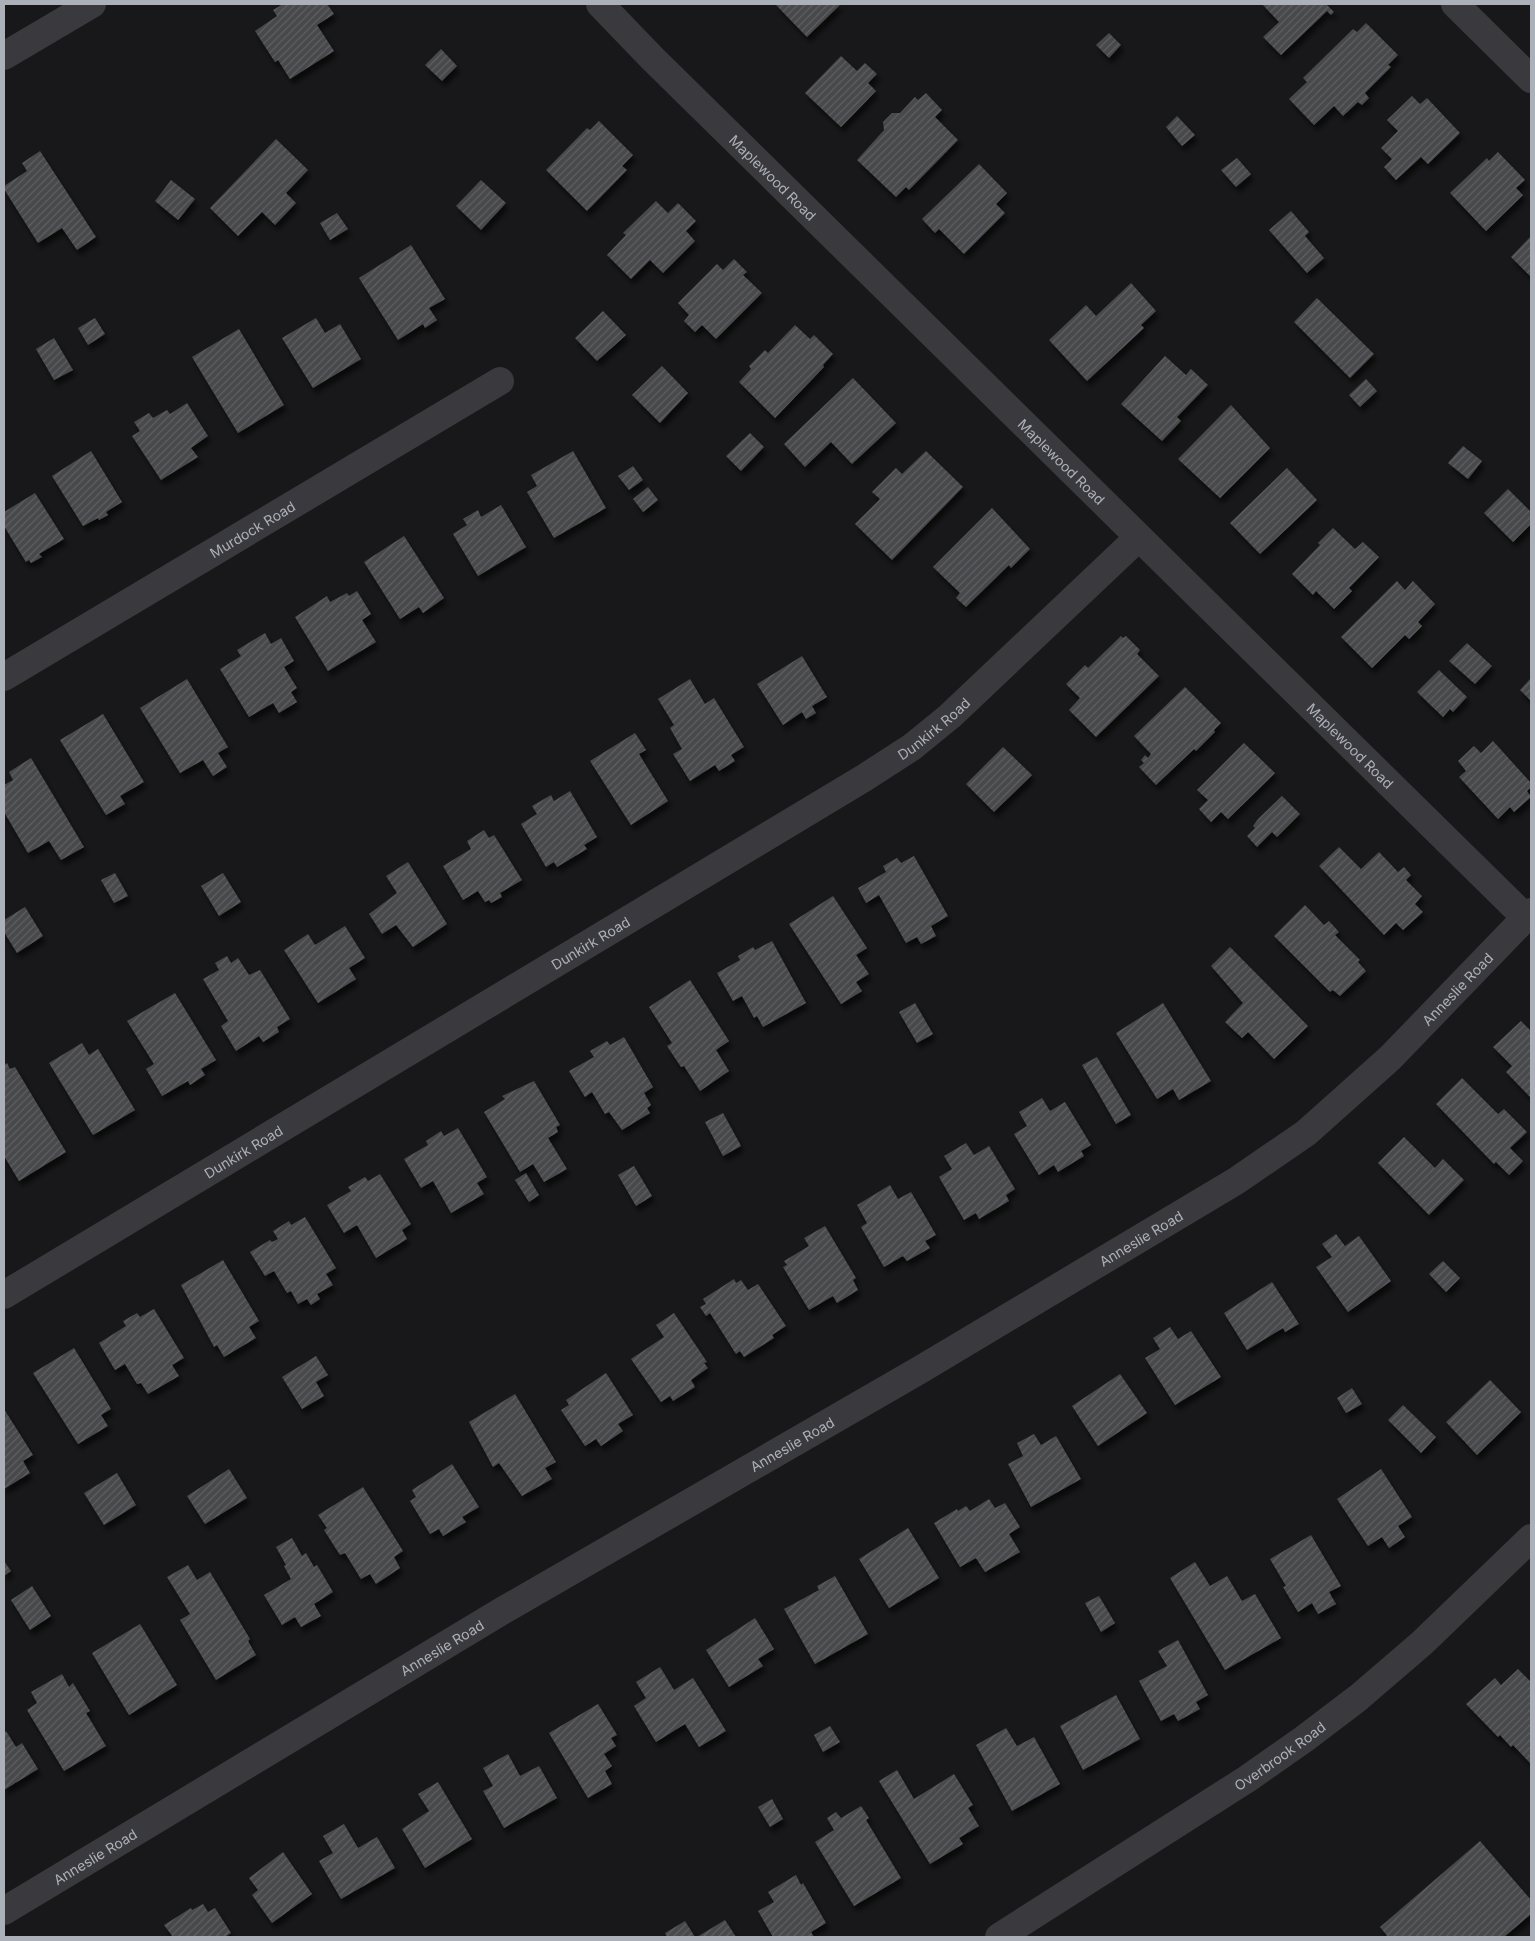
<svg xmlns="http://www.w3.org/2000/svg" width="1535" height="1941" viewBox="0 0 1535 1941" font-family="Inter,sans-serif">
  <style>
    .building { fill: url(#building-hatch); filter: url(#shadow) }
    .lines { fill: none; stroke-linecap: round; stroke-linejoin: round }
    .minor { stroke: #3a3a3e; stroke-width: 28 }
    .labels { text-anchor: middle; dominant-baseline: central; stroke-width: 4; stroke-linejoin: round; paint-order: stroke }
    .street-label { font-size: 14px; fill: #acb0b8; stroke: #131315 }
  </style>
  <defs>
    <pattern id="building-hatch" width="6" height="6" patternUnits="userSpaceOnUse" patternTransform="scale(1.25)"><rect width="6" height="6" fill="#47484c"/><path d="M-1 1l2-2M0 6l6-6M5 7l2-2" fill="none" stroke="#5f6064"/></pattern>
    <filter id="shadow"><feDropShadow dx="3" dy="5.5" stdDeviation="2.5" flood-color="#0009"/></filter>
  </defs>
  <rect width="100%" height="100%" fill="#18181a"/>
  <g class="building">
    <path d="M283,4h44l7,10 -17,11 17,26 -44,28 -12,-19 -3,2 -20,-31 22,-15 -4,-6z"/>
    <path d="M775,4h66l-34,33z"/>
    <path d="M1262,4h64l8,8 -3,3 -4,-4 -46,44 -18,-18 16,-15z"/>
    <path d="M1366,23l32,32 -10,10 3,2 -26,26 4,5 -7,7 -4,-3 -15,14 -9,-10 -20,19 -25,-26 18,-17 -4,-4 50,-49 4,3z"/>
    <path d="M1109,33l12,12 -12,13 -13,-13z"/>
    <path d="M441,49l16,17 -15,15 -17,-16z"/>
    <path d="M841,56l16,15 8,-8 12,11 -9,9 8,8 -35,36 -36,-34z"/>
    <path d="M926,93l16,17 -7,7 23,23 -49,50 -3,-3 -10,10 -39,-37 27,-30 -1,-8 9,-9h8l15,-16 3,3z"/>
    <path d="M1412,96l8,8 7,-6 33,35 -32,31 -7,-7 -25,23 -12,-13 8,-8 -11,-11 17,-17 -11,-11z"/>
    <path d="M1177,116l18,19 -13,11 -16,-19z"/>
    <path d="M599,121l34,34 -11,11 5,4 -40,41 -41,-41 41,-42 3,2z"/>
    <path d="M276,139l32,31 -22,23 10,10 -21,22 -13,-13 -24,24 -28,-28z"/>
    <path d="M40,151l56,86 -19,13 -15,-22 -24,15 -34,-54v-3l23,-15 -5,-8z"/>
    <path d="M1498,152l27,28 -9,8 7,7 -37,36 -36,-38 37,-35 2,3z"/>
    <path d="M1237,158l14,16 -15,13 -15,-17z"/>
    <path d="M979,164l28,29 -11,11 9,9 -41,41 -25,-25 -4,4 -13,-14z"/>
    <path d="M171,180l24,19 -17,21 -23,-19z"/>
    <path d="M481,180l25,23 -25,27 -25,-24z"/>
    <path d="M656,201l12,12 10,-10 18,18 -10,10 9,10 -32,32 -13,-13 -19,19 -24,-24 19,-20 -3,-2z"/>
    <path d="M1291,211l18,21 -4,4 19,22 -17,15 -38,-43z"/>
    <path d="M337,213l11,16 -18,11 -10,-17z"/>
    <path d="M1531,236v41l-20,-20z"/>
    <path d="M411,245l34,54 -16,9 8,12 -12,8 -2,-4 -25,16 -39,-62z"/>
    <path d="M734,259l13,13 -4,3 19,18 -46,46 -14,-14 -7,7 -11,-11 5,-6 -11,-12 39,-39 6,6z"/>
    <path d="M1131,283l25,28 -15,14 3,3 -57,53 -38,-41 37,-35 10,11z"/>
    <path d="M1317,298l57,56 -24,24 -56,-56z"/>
    <path d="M603,311l23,24 -29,26 -22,-23z"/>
    <path d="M95,318l10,16 -17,11 -10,-17z"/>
    <path d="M316,318l9,15 15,-9 21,35 -48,29 -31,-50z"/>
    <path d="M795,325l15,14 4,-4 19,19 -10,11 1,2 -49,51 -36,-36 12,-13 -2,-3 16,-16 3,3z"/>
    <path d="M239,329l45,76 -46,28 -46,-76z"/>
    <path d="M54,338l19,32 -19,10 -18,-31z"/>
    <path d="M1165,356l21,19 5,-6 17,16 -31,32 4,4 -19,20 -41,-37z"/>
    <path d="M662,366l26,27 -28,30 -28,-28z"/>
    <path d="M853,378l43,45 -44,41 -21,-22 -26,25 -21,-23z"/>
    <path d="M1366,379l11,12 -17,16 -11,-12z"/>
    <path d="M187,403l21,33 -17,12 7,9 -37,23 -29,-44 8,-5 -6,-9 15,-9 4,5 14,-8 3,4z"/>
    <path d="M1231,405l39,43 -50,50 -42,-39z"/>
    <path d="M750,433l14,14 -23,24 -15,-15z"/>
    <path d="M1463,446l19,15 -14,18 -20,-16z"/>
    <path d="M91,451l31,51 -16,10 2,3 -9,5 -1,-2 -15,8 -31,-50z"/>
    <path d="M573,451l33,57 -52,30 -27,-46 10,-6 -6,-11z"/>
    <path d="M926,451l37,36 -71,73 -37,-36 25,-25 -8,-7 24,-24 6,6z"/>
    <path d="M633,466l10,14 -14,10 -11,-14z"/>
    <path d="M1287,468l30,32 -57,54 -30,-31z"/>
    <path d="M648,487l10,13 -15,12 -10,-13z"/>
    <path d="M1508,489l23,23v12l-18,18 -29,-29z"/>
    <path d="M35,493l29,46 -25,15 3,3 -11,6 -2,-3 -3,2 -22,-36v-14z"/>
    <path d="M501,505l25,42 -48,29 -25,-42 14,-9 -4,-6 15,-9 3,7z"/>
    <path d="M992,508l38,41 -19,19 -2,-3 -43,42 -10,-9 4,-5 -27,-26z"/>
    <path d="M1333,528l22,21 8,-7 16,15 -30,31 3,3 -18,18 -18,-18 -3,4 -21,-21 28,-29 -2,-2z"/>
    <path d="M404,536l40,62 -21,15 -4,-6 -19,12 -36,-57z"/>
    <path d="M1397,581l8,9 8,-9 22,23 -17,18 4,4 -13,13 -4,-4 -33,33 -31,-31z"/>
    <path d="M357,591l14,23 -9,6 14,22 -48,29 -33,-54 32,-21 3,6 17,-9 2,3z"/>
    <path d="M265,633l6,11 10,-6 13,23 -10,6 13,21 -6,4 6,10 -18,11 -6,-10 -24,14 -29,-48 21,-13 -4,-6z"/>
    <path d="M1121,636l2,2 3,-2 14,14 -3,4 22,22 -63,61 -27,-27 11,-12 -14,-14 19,-19 3,3z"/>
    <path d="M1467,643l25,23 -17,18 -26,-23z"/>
    <path d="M802,656l25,41 -15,9 4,7 -10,6 -4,-7 -19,13 -26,-41z"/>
    <path d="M1439,670l28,27 -14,15 -3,-3 -7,8 -26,-25z"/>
    <path d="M1531,678v23l-11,-11z"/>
    <path d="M187,679l41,68 -10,6 9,14 -14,9 -10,-16 -23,13 -40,-65z"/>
    <path d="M690,679l15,25 9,-6 30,49 -13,8 4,6 -16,10 -4,-6 -25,16 -17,-27 9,-5 -12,-21 4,-3 -16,-26z"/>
    <path d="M1185,687l36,36 -7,7 1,2 -19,19 -2,-2 -38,36 -17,-18 5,-4 -3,-3 4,-5 3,3 3,-4 -17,-18z"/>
    <path d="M103,714l41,68 -24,14 5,8 -19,11 -46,-75z"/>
    <path d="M635,733l11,17 -7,4 29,47 -37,24 -41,-64z"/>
    <path d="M1493,741l38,42v4l-4,4 4,6 -17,15 -4,-5 -12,12 -39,-42 7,-6 -8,-10 16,-15 7,7z"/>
    <path d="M1244,743l31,30 -47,46 -7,-7 -10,10 -12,-13 9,-9 -11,-10z"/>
    <path d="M1003,747l29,28 -38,37 -28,-28z"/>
    <path d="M31,758l53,89 -23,13 -12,-19 -21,12 -24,-41v-27l9,-5 -4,-8z"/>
    <path d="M570,791l27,46 -13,8 3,4 -30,18 -3,-5 -8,5 -25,-43 16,-10 -5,-8 19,-11 3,6z"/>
    <path d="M1282,796l18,18 -23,23 -5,-5 -15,15 -10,-11 8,-8 -2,-2 5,-7z"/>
    <path d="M484,830l5,8 5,-3 28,45 -22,13 2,4 -11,6 -2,-3 -4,2 -7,-11 -15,9 -20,-34 28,-17 -4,-8z"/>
    <path d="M1339,847l22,22 18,-17 19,20 6,-5 7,8 -5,5 16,16 -7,8 8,8 -20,18 -7,-7 -12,12 -65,-69z"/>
    <path d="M914,856l34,60 -17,10 5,10 -15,8 -4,-7 -11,6 -27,-48 -13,8 -8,-15 28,-16 -3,-6 14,-8 4,5z"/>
    <path d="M408,862l39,62 -34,23 -17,-22 -14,9 -13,-20 28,-21 -11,-17z"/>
    <path d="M115,873l13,23 -14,7 -13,-23z"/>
    <path d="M223,873l18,29 -22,14 -18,-30z"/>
    <path d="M833,896l34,52 -11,7 13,19 -13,8 6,9 -21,13 -52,-80z"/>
    <path d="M1305,905l19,20 5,-4 10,11 -4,3 25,25 -2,2 8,9 -26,25 -7,-6 -3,2 -56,-56z"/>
    <path d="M25,907l18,29 -26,17 -13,-21v-12z"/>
    <path d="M345,926l20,32 -16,10 7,11 -38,24 -34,-53 24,-16 7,11z"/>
    <path d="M772,941l34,62 -43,24 -6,-11 -3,2 -12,-22 -9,5 -16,-28 23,-13 -2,-4 15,-9 2,3z"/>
    <path d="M1230,947l78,79 -34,33 -26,-27 -6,6 -17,-16 18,-19 -32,-37z"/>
    <path d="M227,956l4,7 7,-5 11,17 11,-5 30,49 -13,8 2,5 -16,10 -4,-6 -23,15 -15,-25 7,-5 -25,-42 16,-9 -4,-7z"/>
    <path d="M690,980l39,61 -13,9 13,21 -29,20 -16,-25 -3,1 -14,-21 5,-3 -23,-36z"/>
    <path d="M175,993l41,67 -15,9 4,6 -15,10 -2,-4 -26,15 -16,-27 8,-5 -27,-43z"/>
    <path d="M915,1003l18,31 -16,9 -18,-31z"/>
    <path d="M1163,1003l48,78 -32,19 -6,-11 -16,10 -41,-66z"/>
    <path d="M1521,1021l9,9 1,-1v69l-25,-26 6,-6 -19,-19z"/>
    <path d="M624,1037l29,50 -9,6 7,12 -4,3 3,5 -28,17 -13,-18 -4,2 -13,-22 -7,5 -16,-26 25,-14 -4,-6 17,-10 3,4z"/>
    <path d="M82,1043l7,12 9,-6 37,61 -42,25 -44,-72z"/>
    <path d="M1097,1057l34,58 -15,9 -34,-59z"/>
    <path d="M7,1063l3,6 5,-2 51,85 -47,29 -15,-25v-91z"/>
    <path d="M1462,1078l36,36 6,-5 23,23 -17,16 13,13 -14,14 -13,-13 -2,2 -58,-60z"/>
    <path d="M534,1081l26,44 -4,2 2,5 -10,6 19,31 -23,13 -11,-18 -13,8 -36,-60 21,-13 -3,-3z"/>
    <path d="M1042,1098l8,13 15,-9 26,43 -10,6 3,5 -26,16 -4,-7 -15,10 -25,-41 13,-8 -8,-14z"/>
    <path d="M723,1113l18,33 -18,10 -18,-34z"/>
    <path d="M458,1128l29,49 -10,6 7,11 -33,19 -18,-32 -12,7 -17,-29 24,-14 -2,-4 15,-10 3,5z"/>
    <path d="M1404,1137l31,31 8,-9 21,21 -35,35 -51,-52z"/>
    <path d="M966,1143l8,12 15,-9 26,43 -9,6 3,6 -30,18 -3,-6 -12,7 -25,-43 13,-8 -8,-13z"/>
    <path d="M634,1166l18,30 -16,10 -18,-31z"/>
    <path d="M526,1173l13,22 -10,7 -14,-22z"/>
    <path d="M380,1174l31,50 -9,6 5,9 -31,19 -19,-33 -13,8 -17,-28 24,-14 -3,-4 17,-10 3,4z"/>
    <path d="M890,1185l8,14 13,-7 25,43 -11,6 5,7 -23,13 -4,-5 -19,11 -23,-40 6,-4 -10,-18z"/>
    <path d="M305,1217l31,51 -10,6 7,11 -16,9 3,5 -9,6 -4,-6 -9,5 -7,-13 -4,2 -13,-22 -9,5 -15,-24 20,-12 2,2 6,-3 -5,-8 16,-10 2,4z"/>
    <path d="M825,1226l31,52 -3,2 5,10 -21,13 -4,-7 -24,14 -26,-43 4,-2 -3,-4 25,-15 -5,-8z"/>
    <path d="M1336,1234l9,12 14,-10 32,45 -43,31 -32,-45 16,-10 -10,-13z"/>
    <path d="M223,1260l36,61 -10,6 7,11 -32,19 -7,-12 -3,2 -33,-62z"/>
    <path d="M1443,1261l17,17 -14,14 -17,-18z"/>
    <path d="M734,1279l2,4 5,-3 7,10 10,-6 28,42 -14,9 2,3 -30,19 -4,-6 -4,3 -26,-41 -4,3 -6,-9 6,-3 -3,-5z"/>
    <path d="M1272,1282l27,42 -14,8 -2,-4 -36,22 -23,-37z"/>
    <path d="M154,1309l30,49 -12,7 7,11 -31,18 -7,-11 -4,1 -12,-20 -10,6 -16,-27 27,-17 -3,-5 14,-8 3,4z"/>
    <path d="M674,1313l33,49 -3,1 4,5 -17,12 4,7 -22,14 -3,-5 -9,6 -30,-43 33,-22 -8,-12z"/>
    <path d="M1170,1327l8,12 13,-8 30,46 -46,28 -30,-47 15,-9 -7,-11z"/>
    <path d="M74,1348l37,61 -10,6 7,11 -30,18 -45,-71z"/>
    <path d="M316,1356l12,19 -12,7 8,14 -22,13 -20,-32z"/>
    <path d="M606,1373l27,42 -15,9 5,7 -22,15 -5,-7 -11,7 -24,-36 8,-5 -3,-5z"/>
    <path d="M1120,1374l27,39 -49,33 -26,-40z"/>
    <path d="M1490,1380l31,32 -44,43 -31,-33z"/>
    <path d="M1352,1388l10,16 -16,9 -9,-15z"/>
    <path d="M515,1394l41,68 -11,6 7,11 -30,17 -23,-33 -6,4 -24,-45z"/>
    <path d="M1403,1405l33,32 -15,16 -33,-33z"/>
    <path d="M4,1409l29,46 -10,6 7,12 -26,16z"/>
    <path d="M1034,1434l7,11 15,-9 25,43 -50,28 -23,-43 15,-8 -6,-13z"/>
    <path d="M452,1464l27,43 -17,10 4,5 -23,14 -4,-7 -9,5 -20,-33 6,-4 -4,-7z"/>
    <path d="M229,1469l18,29 -42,26 -18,-28z"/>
    <path d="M1381,1469l31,48 -14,9 7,11 -16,11 -7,-11 -14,9 -31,-47z"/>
    <path d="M117,1473l19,32 -32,20 -20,-32z"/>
    <path d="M363,1487l40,64 -9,6 6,11 -24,16 -6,-10 -9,5 -16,-26 -5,2 -16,-25 3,-2 -9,-13z"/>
    <path d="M989,1499l6,9 10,-5 15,24 -11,7 11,18 -35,20 -9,-14 -16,9 -26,-44 23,-14 1,2 8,-5 4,5z"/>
    <path d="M908,1528l31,50 -50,30 -30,-49z"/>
    <path d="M1311,1535l30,51 -12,6 7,12 -18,10 -6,-11 -14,9 -15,-25 3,-1 -16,-27z"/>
    <path d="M292,1538l10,18 4,-3 8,14 3,-2 16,27 -19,12 7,12 -20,11 -6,-10 -13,8 -18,-30 27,-16 -7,-13 2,-1 -10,-18z"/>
    <path d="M4,1561l7,10 -7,5z"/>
    <path d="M1195,1562l15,24 17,-10 15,25 13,-7 26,44 -56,32 -55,-92z"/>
    <path d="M188,1565l9,15 13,-8 40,67 -2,2 8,14 -40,25 -36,-60 10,-6 -23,-37z"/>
    <path d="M835,1576l33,58 -53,30 -31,-55 35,-19 -2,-4z"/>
    <path d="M32,1586l19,30 -21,14 -19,-30z"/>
    <path d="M1099,1596l16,27 -14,9 -16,-29z"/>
    <path d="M755,1618l19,31 -16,10 5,7 -34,21 -23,-37z"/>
    <path d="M140,1624l37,61 -48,30 -37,-62z"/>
    <path d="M1178,1640l30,55 -12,7 4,7 -22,12 -4,-7 -13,7 -22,-40 28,-15 -9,-15z"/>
    <path d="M660,1667l14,23 19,-12 33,53 -27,16 -14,-23 -29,18 -22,-36 12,-8 -10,-16z"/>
    <path d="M1518,1669l13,13 -1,81 -17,-18 -2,2 -11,-12 -2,2 -32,-33 29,-26 6,7z"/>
    <path d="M62,1674l7,13 4,-4 17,28 -4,2 20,33 -42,25 -37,-61 10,-7 -6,-11z"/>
    <path d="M1116,1695l24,44 -57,31 -23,-44z"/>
    <path d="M598,1704l19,31 -6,3 5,8 -12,8 8,12 -7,5 7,13 -24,14 -39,-65z"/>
    <path d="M830,1726l10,16 -17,10 -9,-17z"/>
    <path d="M1006,1728l11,18 17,-9 26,47 -48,27 -36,-66z"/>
    <path d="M6,1731l10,16 6,-4 16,26 -34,21v-57z"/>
    <path d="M508,1754l12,22 19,-10 18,32 -53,30 -21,-37 10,-5 -10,-18z"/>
    <path d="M897,1770l17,29 40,-25 19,31 -5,3 11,18 -20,12 4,6 -33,20 -51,-83z"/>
    <path d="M438,1782l34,57 -47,29 -23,-39 27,-18 -11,-17z"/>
    <path d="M772,1799l11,20 -13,8 -12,-20z"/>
    <path d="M861,1806l8,12 -3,2 35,58 -47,28 -39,-64 19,-12 -7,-12 9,-6 5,6z"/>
    <path d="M344,1824l14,24 19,-11 18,31 -54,31 -22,-38 14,-8 -10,-17z"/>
    <path d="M1480,1841l51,59v14l-27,23h-116l-8,-10z"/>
    <path d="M283,1852l29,42 -40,29 -20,-28 6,-5 -9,-12z"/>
    <path d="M796,1875l5,10 2,-2 23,40 -15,9 3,5h-41l-15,-26 16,-9 -6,-10z"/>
    <path d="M203,1904l5,8 7,-4 16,25 -6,4h-52l-9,-12 27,-17 1,2z"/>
    <path d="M725,1920l11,17h-39z"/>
    <path d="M685,1921l10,16h-28l-2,-4z"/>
  </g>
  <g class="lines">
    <g class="minor">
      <path id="s1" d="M600,4l52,54 874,860"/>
      <path d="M1455,4l76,75"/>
      <path d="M4,56l88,-52"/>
      <path id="s2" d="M4,677l496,-296"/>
      <path id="s3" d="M4,1295l860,-517 48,-31 38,-31 188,-178"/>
      <path id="s4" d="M4,1911l498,-300 416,-240 318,-190 70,-48 84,-75 141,-146"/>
      <path id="s5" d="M999,1937l248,-158 57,-40 54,-41 64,-55 109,-105"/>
    </g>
  </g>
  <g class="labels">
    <g class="street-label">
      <text stroke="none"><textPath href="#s1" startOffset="245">Maplewood Road</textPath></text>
      <text stroke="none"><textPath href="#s1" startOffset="650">Maplewood Road</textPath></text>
      <text stroke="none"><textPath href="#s2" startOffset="289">Murdock Road</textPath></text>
      <text stroke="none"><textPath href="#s3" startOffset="1089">Dunkirk Road</textPath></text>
      <text stroke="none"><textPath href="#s1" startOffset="1055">Maplewood Road</textPath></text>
      <text stroke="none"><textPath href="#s3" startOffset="684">Dunkirk Road</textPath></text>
      <text stroke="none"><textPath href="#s4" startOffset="1726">Anneslie Road</textPath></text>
      <text stroke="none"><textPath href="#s3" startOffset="279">Dunkirk Road</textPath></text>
      <text stroke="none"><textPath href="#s4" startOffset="1321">Anneslie Road</textPath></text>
      <text stroke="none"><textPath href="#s4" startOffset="916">Anneslie Road</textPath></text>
      <text stroke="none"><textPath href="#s4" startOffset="511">Anneslie Road</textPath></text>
      <text stroke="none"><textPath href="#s5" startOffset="334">Overbrook Road</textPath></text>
      <text stroke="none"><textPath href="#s4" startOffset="106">Anneslie Road</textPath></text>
    </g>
  </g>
  <rect width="1535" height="1941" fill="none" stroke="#acb0b8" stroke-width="10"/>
</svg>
